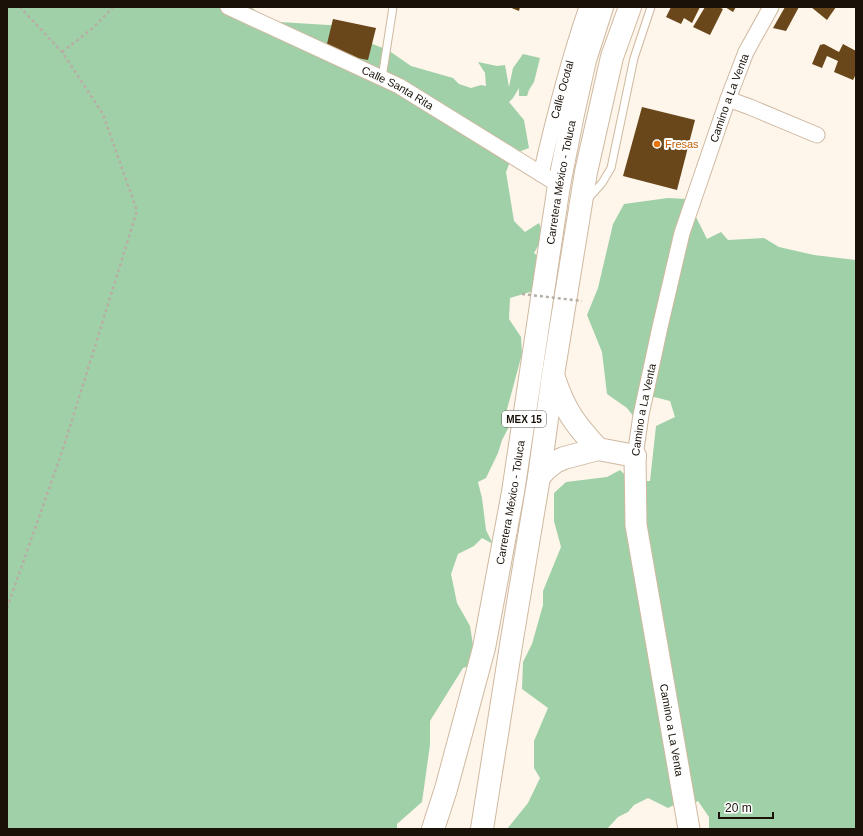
<svg xmlns="http://www.w3.org/2000/svg" width="863" height="836" viewBox="0 0 863 836" font-family="Helvetica,sans-serif">
  <style>
    .forest { fill: #a0d0a8 }
    .building { fill: #69471a }
    .lines { fill: none; stroke-linecap: round; stroke-linejoin: round }
    .lane-casing { stroke: #cfb9a0; stroke-width: 9 }
    .street-casing { stroke: #cfb9a0; stroke-width: 17 }
    .secondary-casing { stroke: #cfb9a0; stroke-width: 23 }
    .primary-casing { stroke: #cfb9a0; stroke-width: 24 }
    .path { stroke: #b7afa5; stroke-width: 2.5; stroke-dasharray: 3 3; stroke-linecap: butt }
    .lane { stroke: #fff; stroke-width: 7 }
    .street { stroke: #fff; stroke-width: 15 }
    .secondary { stroke: #fff; stroke-width: 21 }
    .primary { stroke: #fff; stroke-width: 22 }
    .path-bridge { stroke: #b7afa5; stroke-width: 2.5; stroke-dasharray: 3 3; stroke-linecap: butt }
    .food-dot { fill: #e8710a; stroke: #fff; stroke-width: 1.5 }
    .labels { text-anchor: middle; dominant-baseline: central; stroke-width: 4; stroke-linejoin: round; paint-order: stroke }
    .shield { fill: #fff; stroke: #5f5953; stroke-width: 1 }
    .shield-label { font-size: 10px; font-weight: bold; fill: #1a1209 }
    .street-label { font-size: 11px; fill: #1a1209; stroke: #fff }
    .food-label { font-size: 11px; fill: #c56008; stroke: #fff; text-anchor: start }
  </style>
  <rect width="100%" height="100%" fill="#fef5eb"/>
  <g class="forest">
    <path d="M7,7h245l12,14 80,5 10,11 34,13 23,16 42,12 6,6 12,4 10,-3 5,1 -1,-13 -7,-11 19,4 8,-1 4,22 4,-19 10,-14 17,4 -6,24 -5,8 -2,6h-8v-8l-6,10 -4,4 15,18 5,28 -16,6 -7,18 8,49 11,11 14,-9 5,13 -10,17 13,10 -7,11 -6,5v5l6,18 -10,-10 -20,6 -1,21 12,18 1,17 -16,59 7,6 -11,21 -4,13 -12,25 -8,4 4,16 4,32 7,14 -11,-6 -8,8 -16,8 -7,20 6,29 13,23 4,25 4,12 -15,5 -33,53v24l-8,57 -25,22v5h-390z"/>
    <path d="M668,198l19,1 20,40 14,-7 7,8 36,-2 15,9 35,8 42,5v569h-147v-12l-11,-16 -17,9 -5,-6 -8,4 -20,-10 -14,7 -6,7 -10,5 -11,12h-100l21,-26 12,-25 -6,-10v-27l14,-33 -26,-19 1,-27 9,-18 11,-39v-14l18,-44 -7,-26v-28l12,-11 41,-5 13,-7c11,11 16,11 30,11l6,-55 19,-9 -5,-16 -16,-4 -20,20 -7,-9 -20,-14 -5,-42 -15,-37 11,-27 15,-64 11,-20z"/>
  </g>
  <g class="building">
    <path d="M509,7h11l-1,4z"/>
    <path d="M671,7h29l-8,16 -8,-5 -3,6 -15,-7z"/>
    <path d="M705,7h14l4,2 -13,26 -17,-8z"/>
    <path d="M725,7h11l-3,5z"/>
    <path d="M785,7h14l-13,24 -13,-3z"/>
    <path d="M811,7h25l-9,13z"/>
    <path d="M333,19l43,9 -8,32 -43,-8z"/>
    <path d="M824,44l15,8 4,-8 13,7v23l-3,6 -19,-8 4,-11 -11,-5 -5,12 -10,-4 8,-19z"/>
    <path d="M642,107l53,13 -18,70 -54,-14z"/>
  </g>
  <g class="lines">
    <defs>
      <g id="lane">
        <path d="M382,78l11,-71"/>
        <path d="M587,200l15,-17 9,-15 23,-110 17,-51"/>
      </g>
      <g id="street">
        <path id="s1" d="M228,7l171,79 160,99"/>
        <path d="M728,99l22,8 67,28"/>
        <path id="s2" d="M541,174c13,-57 27,-112 46,-167"/>
        <path id="s3" d="M635,456l6,-41 19,-88 22,-94 46,-134 18,-47 25,-45"/>
      </g>
      <g id="secondary">
        <path id="s4" d="M635,456l1,69 53,304"/>
      </g>
      <g id="primary">
        <path d="M554,378c11,33 21,46 44,71"/>
        <path d="M539,477l7,-8 9,-7 9,-4 34,-9 37,7"/>
        <path id="s5" d="M433,829l13,-40 38,-141 29,-156 46,-307 14,-71 12,-54 17,-53"/>
        <path d="M482,829l30,-190 27,-162 14,-102 33,-203 26,-115 18,-50"/>
      </g>
    </defs>
    <use href="#lane" class="lane-casing"/>
    <use href="#street" class="street-casing"/>
    <use href="#secondary" class="secondary-casing"/>
    <use href="#primary" class="primary-casing"/>
    <g class="path">
      <path d="M62,52l31,-24 20,-21"/>
      <path d="M7,608l56,-159 74,-238 -34,-97 -41,-62 -42,-45"/>
    </g>
    <use href="#lane" class="lane"/>
    <use href="#street" class="street"/>
    <use href="#secondary" class="secondary"/>
    <use href="#primary" class="primary"/>
    <path class="path-bridge" d="M522,294l60,7"/>
  </g>
  <circle class="food-dot" cx="657" cy="144" r="4"/>
  <g class="labels">
    <rect class="shield" x="502" y="411" width="44" height="16" rx="3"/>
    <g class="shield-label">
      <text x="524" y="419">MEX 15</text>
    </g>
    <g class="street-label">
      <text stroke="none"><textPath href="#s1" startOffset="188">Calle Santa Rita</textPath></text>
      <text stroke="none"><textPath href="#s2" startOffset="87">Calle Ocotal</textPath></text>
      <text stroke="none"><textPath href="#s3" startOffset="371">Camino a La Venta</textPath></text>
      <text stroke="none"><textPath href="#s5" startOffset="660">Carretera México - Toluca</textPath></text>
      <text stroke="none"><textPath href="#s3" startOffset="47">Camino a La Venta</textPath></text>
      <text stroke="none"><textPath href="#s5" startOffset="336">Carretera México - Toluca</textPath></text>
      <text stroke="none"><textPath href="#s4" startOffset="277">Camino a La Venta</textPath></text>
    </g>
    <g class="food-label">
      <text x="665" y="144">Fresas</text>
    </g>
  </g>
  <rect width="863" height="836" fill="none" stroke="#1a1209" stroke-width="16"/>
  <path d="M719 812v6h54v-6" fill="none" stroke="#1a1209" stroke-width="2"/>
  <text x="725" y="812" font-size="12" fill="#1a1209" stroke="#ffffff" stroke-width="3" paint-order="stroke">20 m</text>
</svg>
